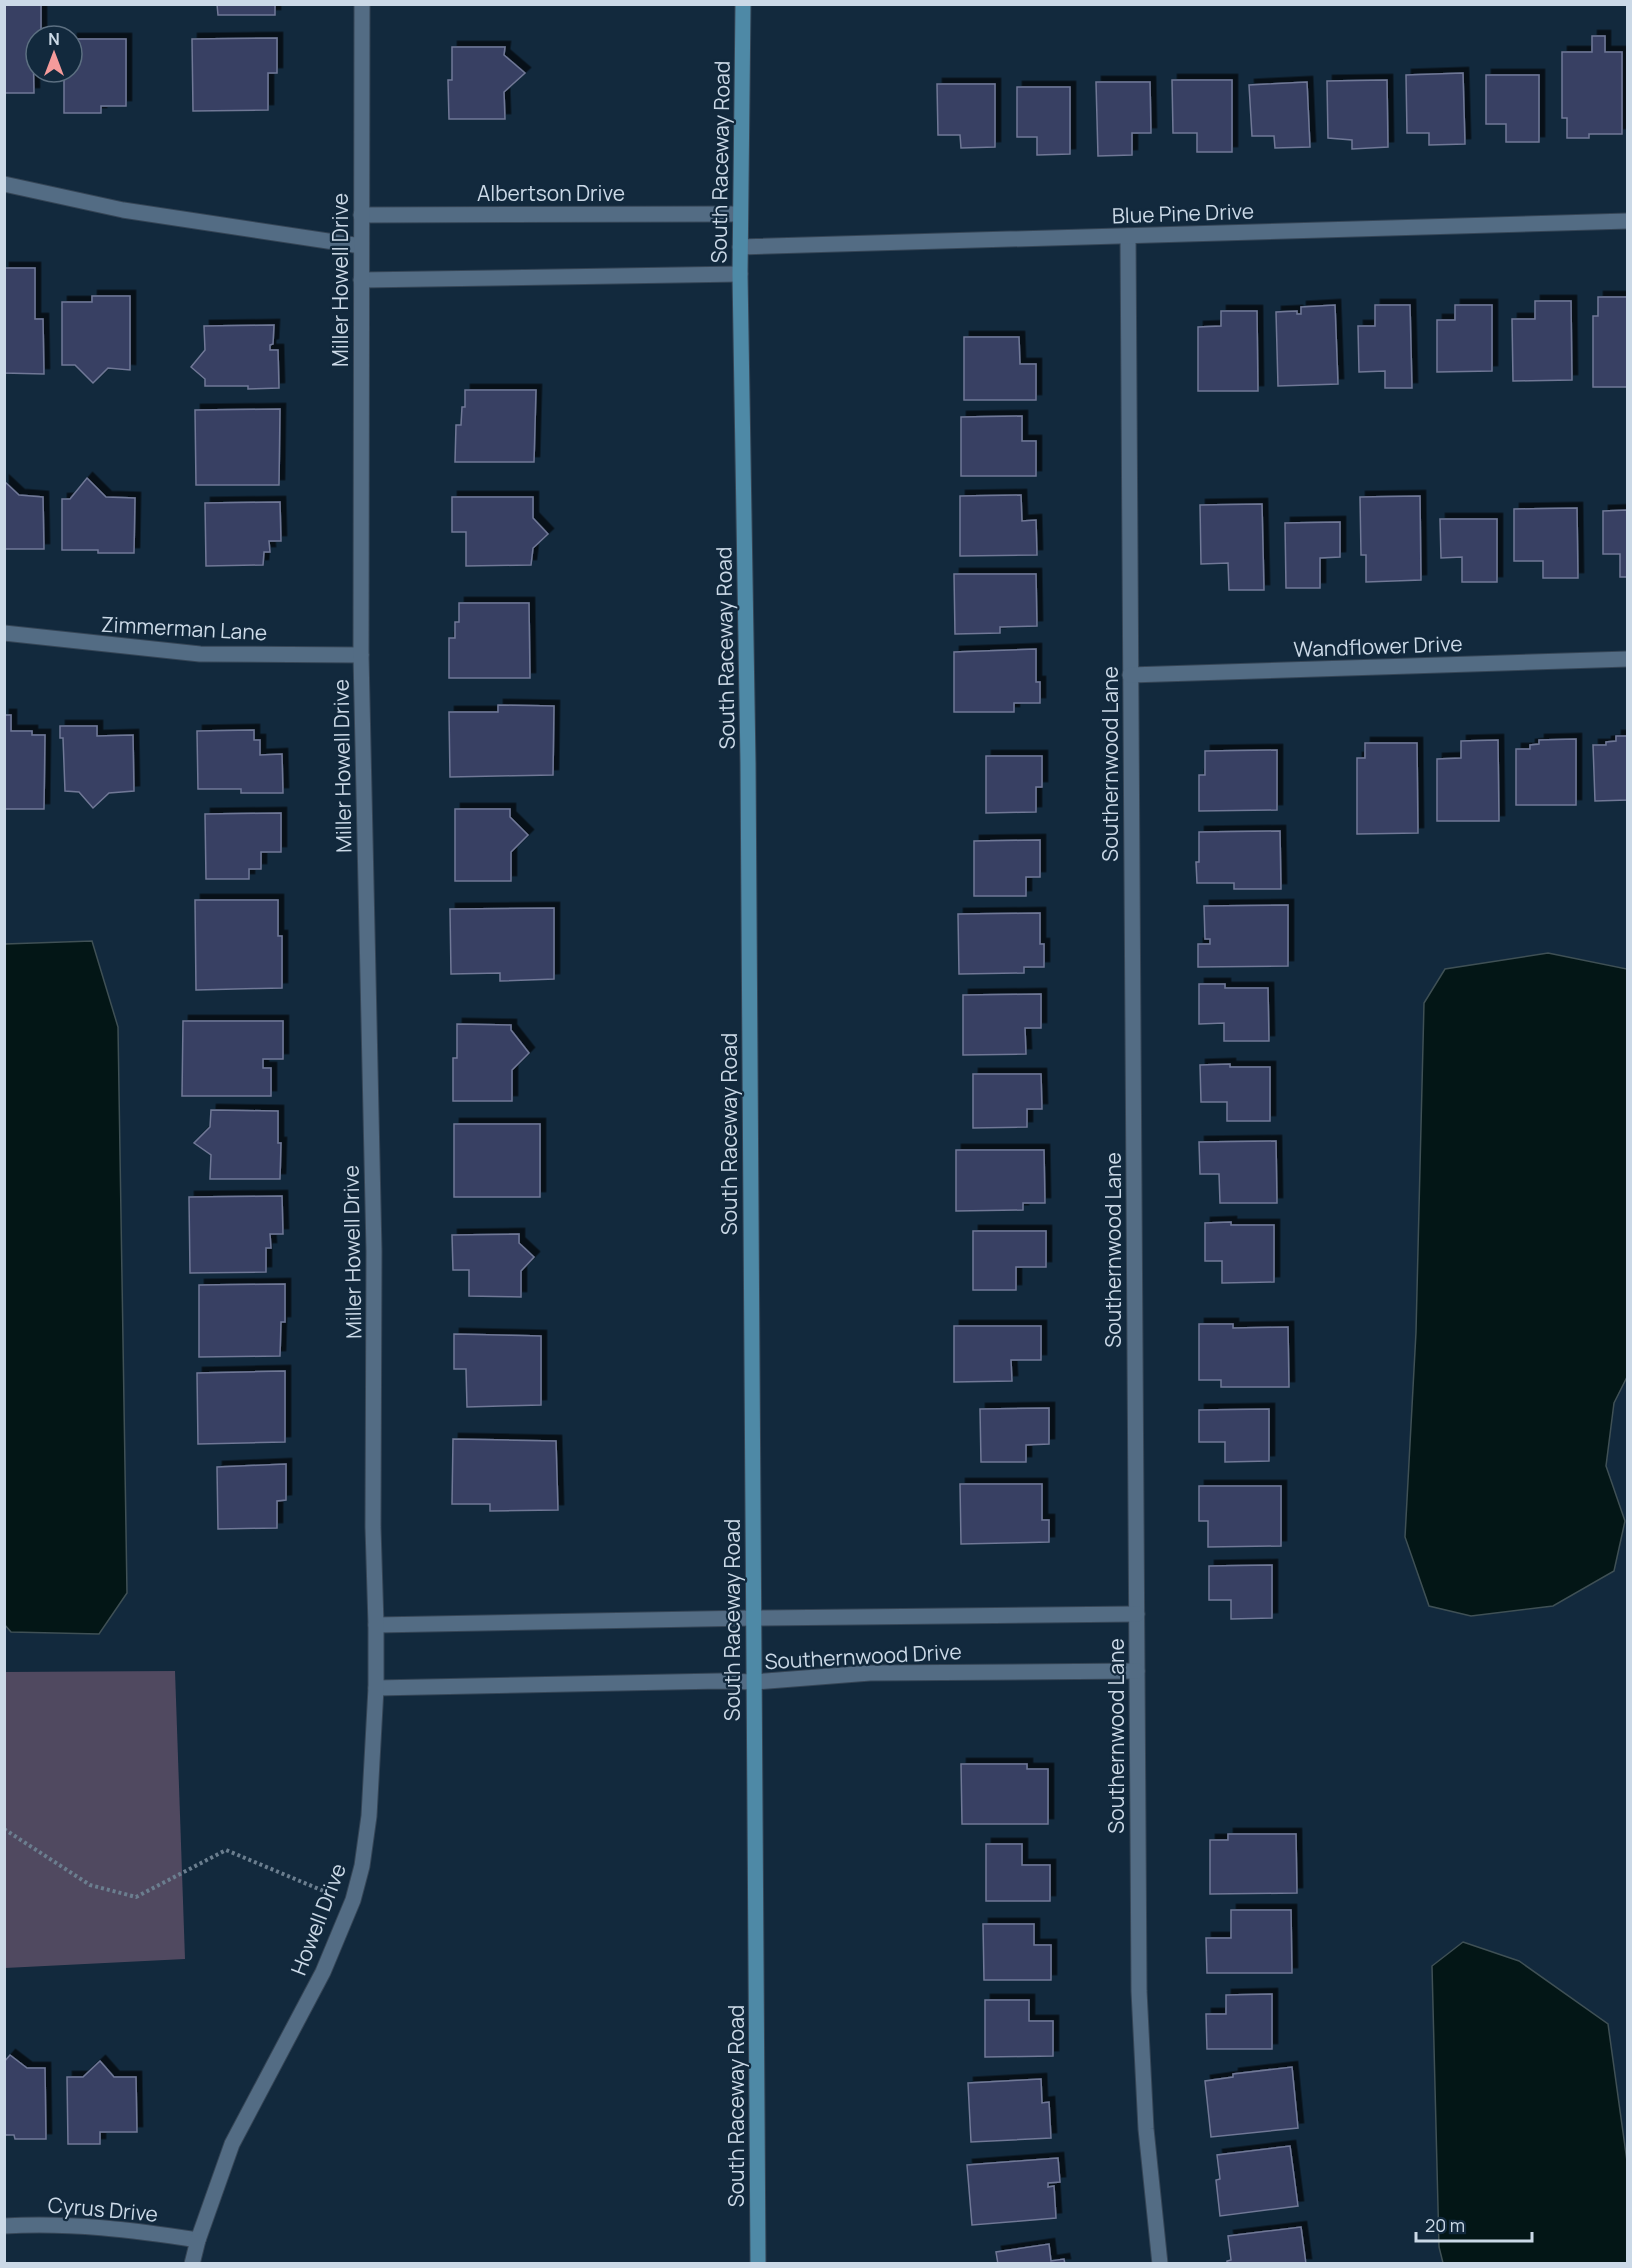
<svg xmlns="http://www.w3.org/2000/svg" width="1632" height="2268" viewBox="0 0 1632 2268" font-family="Manrope,sans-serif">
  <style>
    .green { fill: #504960 }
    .water { fill: #031616; stroke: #3f5055; stroke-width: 1.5 }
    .building { fill: #373f64; stroke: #707896; stroke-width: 1.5; filter: url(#shadow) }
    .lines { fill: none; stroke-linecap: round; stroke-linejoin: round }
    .minor-casing { stroke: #354556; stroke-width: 17 }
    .secondary-casing { stroke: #354556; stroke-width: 17 }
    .path { stroke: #6b7e8f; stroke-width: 4; stroke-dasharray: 3 3; stroke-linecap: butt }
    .minor { stroke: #536c84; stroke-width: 15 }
    .secondary { stroke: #4e89a6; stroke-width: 15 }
    .labels { text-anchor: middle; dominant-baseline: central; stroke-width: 4.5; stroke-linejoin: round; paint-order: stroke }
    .street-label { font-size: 21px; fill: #cbd9e7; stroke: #12293d }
  </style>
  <defs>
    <filter id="shadow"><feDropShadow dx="5.5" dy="-5.5" stdDeviation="0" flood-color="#0009"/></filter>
  </defs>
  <rect width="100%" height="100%" fill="#12293d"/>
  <path class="green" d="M175,1671l10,288 -180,9v-296z"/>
  <g class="water">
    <path d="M92,941l26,86 9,566 -28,41 -88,-2 -7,-8 1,-680z"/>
    <path d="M1548,953l79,16 1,406 -14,28 -8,63 19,55 -11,50 -61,35 -82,10 -42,-10 -24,-69 11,-205 8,-329 21,-34z"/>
    <path d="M1463,1942l56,19 89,63 19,137v102h-184l-4,-16 -7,-281z"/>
  </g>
  <g class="building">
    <path d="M4,4h37v32h-5v10h-3l1,47h-30z"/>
    <path d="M217,4h58v11h-57z"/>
    <path d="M1592,36h13v16h17v82h-33v4h-22v-20h-5v-66h30z"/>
    <path d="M277,38v35h-9v37l-75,1 -1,-72z"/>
    <path d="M72,39h54v67h-25v7h-37v-41h8z"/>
    <path d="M452,47h53l-1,8 21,18 -21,19 1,27h-56l-1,-39h4z"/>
    <path d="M1463,73l2,71 -36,1v-12h-22l-1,-58z"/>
    <path d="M1486,75h53v67h-33v-18h-20z"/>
    <path d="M1172,80h60v72h-35v-19h-24z"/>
    <path d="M1387,80l1,67 -36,2v-9l-24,-2 -1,-57z"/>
    <path d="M1096,82h54l1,51h-19v22l-34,1z"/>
    <path d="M1307,82l3,65 -35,1 -1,-12h-22l-3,-51z"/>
    <path d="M937,84h58v63l-34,1 -1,-13h-22z"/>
    <path d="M1017,87h53v67l-33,1v-18h-20z"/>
    <path d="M4,268h31v51h8l1,55 -40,-1z"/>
    <path d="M92,296h38v74l-22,-2 -15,15 -18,-18h-13v-63h30z"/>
    <path d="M1598,297h30v90h-35v-71h5z"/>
    <path d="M1535,301h36l1,79 -59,1 -1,-62h23z"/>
    <path d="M1335,305l3,79 -60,2 -2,-74 21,-1v3h4v-7z"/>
    <path d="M1375,305h35l2,83h-27v-17l-26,1 -1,-46h17z"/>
    <path d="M1455,305h37v66l-55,1v-52h18z"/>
    <path d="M1221,311h36l1,80h-60v-64l23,-1z"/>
    <path d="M274,325l-1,19 -3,1v5h8l1,38 -31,1v-3h-43v-7l-14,-12 14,-17 -1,-24z"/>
    <path d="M964,337h55l1,27h16v36h-72z"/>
    <path d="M465,390h71l-2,72h-79l1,-37h5l1,-18h3z"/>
    <path d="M280,409l-1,76h-83l-1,-75z"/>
    <path d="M1022,416v25h14v35h-75v-59z"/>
    <path d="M87,478l19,19 29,1 -1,55h-36v-3h-36v-51h8z"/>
    <path d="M4,481l15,14 24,2 1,52h-40z"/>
    <path d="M1021,495l1,26 14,-1 1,35 -77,1v-60z"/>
    <path d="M1420,496l1,84 -55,2v-27h-5l-1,-58z"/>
    <path d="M452,497h81v21l15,16 -15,14 -2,17 -65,1v-34h-14z"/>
    <path d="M280,502l1,39h-12l1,11h-6l-1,13 -57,1 -1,-63z"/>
    <path d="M1262,504l2,86h-35l-1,-27 -27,1 -1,-59z"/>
    <path d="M1577,508l1,70h-35v-17h-29v-52z"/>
    <path d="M1628,510v67h-8v-23h-17v-43z"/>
    <path d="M1440,519h57v63h-35v-25l-21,1z"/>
    <path d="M1340,522v35l-20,1v30h-34l-1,-65z"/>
    <path d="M954,574h82l1,52 -37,1v6l-45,1z"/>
    <path d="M459,603h70l1,75h-81v-40h6v-16h4z"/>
    <path d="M1036,649v33h4v21h-26v9h-60v-60z"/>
    <path d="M498,705l56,1 -1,69 -103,2 -1,-65h49z"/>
    <path d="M4,715h7v16h21v4h13l-1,74h-40z"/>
    <path d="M60,726h37v10l36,-1 1,56 -25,2 -16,15 -14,-16 -14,-1 -2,-53h-3z"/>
    <path d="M254,730v10h6v15l22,-1 1,39h-42v-4h-43l-1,-58z"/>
    <path d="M1616,736h12v64l-33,1 -2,-56h13v-3l10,-1z"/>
    <path d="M1576,739v66h-60v-56h14v-4l9,-1v-4z"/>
    <path d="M1498,740l1,81h-62v-62l24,-1v-17z"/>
    <path d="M1365,743h52l1,90 -61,1v-76h8z"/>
    <path d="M1277,750v60l-78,1v-36h6v-24z"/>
    <path d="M986,756h56v31h-6v25l-50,1z"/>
    <path d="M455,809h55v8l18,18 -17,17v29h-56z"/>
    <path d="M281,813v39h-20v17h-12v10h-43l-1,-65z"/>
    <path d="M1280,831l1,58h-47v-6h-37l-1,-21h3v-30z"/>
    <path d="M1040,840v37h-14v19h-52v-55z"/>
    <path d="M195,900h83v36h4v52l-86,2z"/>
    <path d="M1288,905v61l-90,1v-23h12v-5h-5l-1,-33z"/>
    <path d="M554,908v71l-54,2v-8l-49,1 -1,-65z"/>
    <path d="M1040,913v31h4v23h-20v6l-65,1 -1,-60z"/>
    <path d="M1199,984h26v4h43l1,53h-45v-18l-25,1z"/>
    <path d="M1041,994v34h-16l1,26 -63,1v-60z"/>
    <path d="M183,1021h100v38h-20v9h8v28h-89z"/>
    <path d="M457,1024l54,1v5l18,23 -17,17v31h-59v-43h4z"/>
    <path d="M1230,1064v3h40v54h-43v-19h-26l-1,-37z"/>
    <path d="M973,1074h68l1,35h-15v18l-54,1z"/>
    <path d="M211,1110l67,1v32h3l-1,36h-70l1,-24 -17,-12 16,-16z"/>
    <rect x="454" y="1124" width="86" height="73"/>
    <path d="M1276,1141l1,62h-57l-1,-29h-19l-1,-32z"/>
    <path d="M956,1150h88l1,53h-22v7l-67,1z"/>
    <path d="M282,1196l1,38h-13l1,14h-5v24l-76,1 -1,-76z"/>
    <path d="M1231,1222v3h43v57l-52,1v-22h-17v-38z"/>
    <path d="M973,1231h73v36h-30v23h-43z"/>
    <path d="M519,1234v9l15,14 -13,14v26l-52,-1v-26h-16l-1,-35z"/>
    <path d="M285,1284v38h-4l-1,34 -81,1v-72z"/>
    <path d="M1199,1324h34v4l55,-1 1,60h-68v-7h-22z"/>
    <path d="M954,1326h87v34h-30l1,21 -58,1z"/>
    <path d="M454,1334l87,2v69l-74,2 -1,-38h-12z"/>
    <path d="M285,1371v71l-87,2 -1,-71z"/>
    <path d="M1049,1408v36l-23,1v17h-45l-1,-53z"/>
    <path d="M1269,1409v52l-44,1v-20h-26v-32z"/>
    <path d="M453,1439l103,2 2,69 -68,1v-7h-38z"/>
    <path d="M286,1464v36l-9,1v27l-59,1 -1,-62z"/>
    <path d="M960,1484h82v36h7v22l-88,2z"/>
    <path d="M1199,1486h82v60l-73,1v-26h-9z"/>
    <path d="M1272,1565v53l-41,1v-19h-22v-34z"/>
    <path d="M961,1764h66v5h21v55h-86z"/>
    <path d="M1228,1834h68l1,59 -87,1v-54h18z"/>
    <path d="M986,1844h36v21h28v36h-64z"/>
    <path d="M1231,1910h60l1,63h-85l-1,-35h25z"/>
    <path d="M983,1924h51v21h17v35h-67z"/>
    <path d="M1272,1994v55h-65l-1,-35h20v-19z"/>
    <path d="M985,2000h44v21h24v35l-68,1z"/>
    <path d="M10,2055l17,13h18l1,71h-31l-1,-4h-10v-73z"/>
    <path d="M100,2061l14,16h22l1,55h-37v12h-32l-1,-67h16z"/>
    <path d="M1292,2067l6,61 -87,9 -6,-56 28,-4v-3z"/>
    <path d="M1041,2079l1,24 7,-1 2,36 -80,4 -3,-59z"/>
    <path d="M1290,2146l8,60 -78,10 -4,-36 4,-1 -3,-24z"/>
    <path d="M1058,2158l2,24 -12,1v4l6,-1 2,32 -84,7 -5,-60z"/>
    <path d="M1301,2227l5,37h-79v-3l4,-1 -3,-24z"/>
    <path d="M1049,2244l2,17 13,-2 1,5h-67l-2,-12z"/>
  </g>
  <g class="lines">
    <defs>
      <g id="minor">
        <path d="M4,184l119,26 238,36"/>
        <path d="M361,215l379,-1"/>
        <path d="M1128,236l11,1755 7,138 14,135"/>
        <path d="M740,247l888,-26"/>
        <path d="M361,280l379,-6"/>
        <path d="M4,633l196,21 161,1"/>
        <path d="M1130,675l498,-16"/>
        <path d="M376,1625l377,-7 384,-4"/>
        <path d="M376,1688l344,-7 34,1 116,-9 267,-2"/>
        <path d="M4,2226c66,-4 130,4 194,14"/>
        <path d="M192,2264l6,-24 34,-96 91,-172 30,-72 9,-34 7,-50 7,-128v-63l-3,-98 1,-276 -13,-596 1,-651"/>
      </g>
      <path id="secondary" d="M743,4l-3,270 8,489 10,1501"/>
    </defs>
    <use href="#minor" class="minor-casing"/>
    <use href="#secondary" class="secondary-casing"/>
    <path class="path" d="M4,1829l86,56 46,12 90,-47 100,42"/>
    <use href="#minor" class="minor"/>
    <use href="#secondary" class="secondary"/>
  </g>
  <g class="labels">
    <g class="street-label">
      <text transform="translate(720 162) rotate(-89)">South Raceway Road</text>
      <text x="551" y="193">Albertson Drive</text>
      <text transform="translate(1183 213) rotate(-2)">Blue Pine Drive</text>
      <text transform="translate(340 280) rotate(-90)">Miller Howell Drive</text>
      <text transform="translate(184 628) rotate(3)">Zimmerman Lane</text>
      <text transform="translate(1378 646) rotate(-2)">Wandflower Drive</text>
      <text transform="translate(725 648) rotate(-91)">South Raceway Road</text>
      <text transform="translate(1110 764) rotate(-90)">Southernwood Lane</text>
      <text transform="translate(342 766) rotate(-91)">Miller Howell Drive</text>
      <text transform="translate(729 1134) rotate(-90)">South Raceway Road</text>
      <text transform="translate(1113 1250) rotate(-90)">Southernwood Lane</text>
      <text transform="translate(352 1252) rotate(-91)">Miller Howell Drive</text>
      <text transform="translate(732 1620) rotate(-90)">South Raceway Road</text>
      <text transform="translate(863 1656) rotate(-3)">Southernwood Drive</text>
      <text transform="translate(1116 1736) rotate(-90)">Southernwood Lane</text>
      <text transform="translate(318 1919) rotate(-69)">Howell Drive</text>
      <text transform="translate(736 2106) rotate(-90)">South Raceway Road</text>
      <text transform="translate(103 2209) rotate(5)">Cyrus Drive</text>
    </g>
  </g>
  <rect width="1632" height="2268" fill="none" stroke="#cbd9e7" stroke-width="12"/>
  <g transform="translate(54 54)"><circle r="28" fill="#12293d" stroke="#5c6f81" stroke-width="1.5"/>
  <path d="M0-4.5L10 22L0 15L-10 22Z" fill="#f59b9b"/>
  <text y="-9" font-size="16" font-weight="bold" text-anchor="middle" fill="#cbd9e7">N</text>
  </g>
  <path d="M1416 2232v9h116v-9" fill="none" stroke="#cbd9e7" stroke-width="3"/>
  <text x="1425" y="2232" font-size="18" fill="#cbd9e7" stroke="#12293d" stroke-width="4.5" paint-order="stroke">20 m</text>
</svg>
